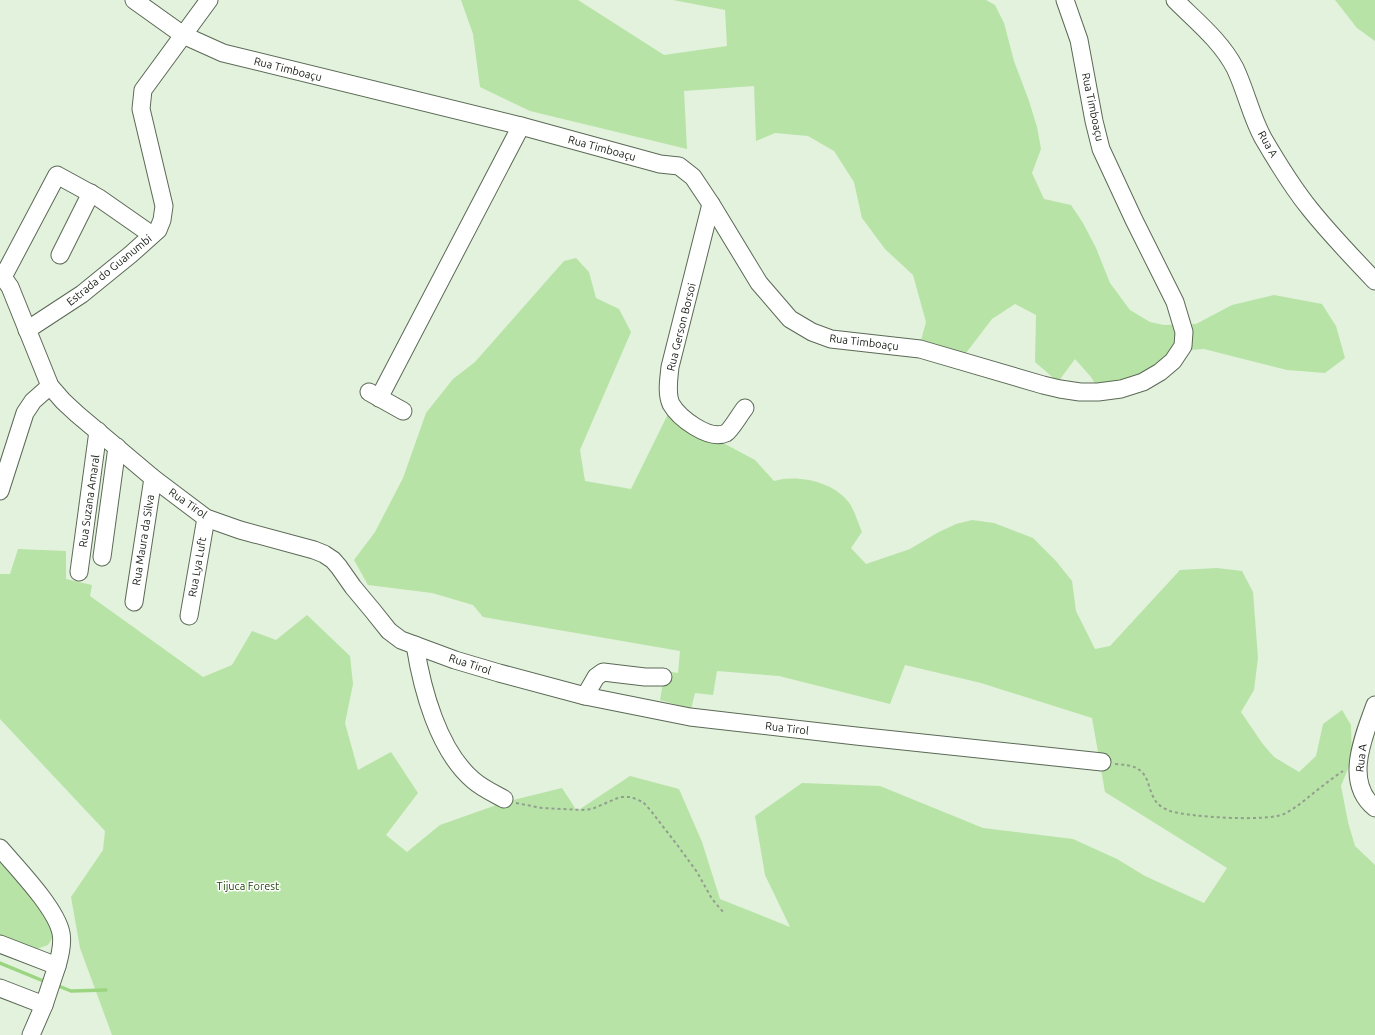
<svg xmlns="http://www.w3.org/2000/svg" width="1375" height="1035" viewBox="0 0 1375 1035" font-family="Ubuntu,sans-serif">
  <style>
    .green { fill: #b8e3a6 }
    .lines { fill: none; stroke-linecap: round; stroke-linejoin: round }
    .stream { stroke: #9bd582; stroke-width: 3.5 }
    .minor-casing { stroke: #5b6956; stroke-width: 19 }
    .path { stroke: #929e8e; stroke-width: 2; stroke-dasharray: 3 3; stroke-linecap: butt }
    .minor { stroke: #fff; stroke-width: 17 }
    .labels { text-anchor: middle; dominant-baseline: central; stroke-width: 3; stroke-linejoin: round; paint-order: stroke }
    .street-label { font-size: 11px; fill: #171c15; stroke: #fff }
    .park-label { font-size: 11px; fill: #22460d; stroke: #fff }
  </style>
  <rect width="100%" height="100%" fill="#e2f2dc"/>
  <g class="green">
    <path d="M461,0h117l86,55 63,-9 -2,-36 -52,-10h313l9,5 9,18 10,38 15,40 8,26 4,22 -9,24 12,26 27,6 12,18 13,25 14,35 20,27 20,12 14,3 32,-1 36,-19 42,-10 48,9 14,22 9,32 -20,15 -38,-3 -83,-21 -30,2 -52,38 -22,3 -9,-15 -16,-18 -17,23 -23,-20 1,-47 -21,-11 -23,15 -29,38 -43,-13 6,-22 -13,-47 -28,-26 -23,-31 -8,-36 -20,-31 -26,-15 -33,-3 -19,8 -2,-55 -70,5 3,58 -157,-38 -50,-24 -7,-53z"/>
    <path d="M1335,0h40v41l-18,-13z"/>
    <path d="M576,258l13,14 7,26 23,11 12,23 -51,118 5,31 46,8 37,-75 30,20 27,10 30,16 19,21c24,-7 61,1 76,23 5,8 8,19 12,28l-11,16 15,16 44,-15 27,-16 19,-9 16,-4 22,3 39,15 23,23 16,20 4,30 19,38 15,-3 70,-76 37,-2 25,3 11,21 5,66 -4,32 -13,22 21,31 12,14 25,15 17,-16 7,-32 19,-14 9,15 1,34 -11,27 7,36 7,24 20,19v170h-1263l-32,-87 -9,-51 32,-47 2,-19 -105,-112v-145h10l8,-25 48,2v28l26,6 -2,11 113,81 29,-12 20,-34 24,9 31,-25 43,41 3,28 -8,39 13,47 33,-18 27,41 -32,42 21,17 33,-27 65,-23 57,-14 15,23 53,-35 49,13 23,53 18,57 70,28 -25,-52 -10,-59 47,-33 78,3 103,42 90,11 44,20 28,17 59,27 23,-35 -122,-76 -13,-74 -111,-35 -76,-18 -15,39 -111,-28 -62,-5 -4,24 -18,-2 -4,16 -31,-9 5,-29 13,2 2,-22 -197,-34 -10,-12 -41,-12 -64,-8 -14,-25 21,-28 28,-54 23,-65 27,-34 22,-17 89,-101z"/>
    <path d="M0,857l47,53 6,27 -5,8 -11,4 -37,-14z"/>
  </g>
  <g class="lines">
    <g class="stream">
      <path d="M0,963l46,19"/>
      <path d="M56,985l15,6 35,-1"/>
    </g>
    <defs>
      <g id="minor">
        <path d="M134,0l49,35 40,18 298,73 139,38 19,2 14,11 18,27 48,79 31,36 22,13 19,7 89,10 123,36 17,4 20,3h18l23,-3 22,-7 17,-10 13,-11 10,-15 1,-14 -9,-30 -41,-82 -33,-71 -7,-28 -15,-81 -14,-40"/>
        <path d="M1175,0c21,21 46,41 60,68 11,23 16,48 28,70 14,24 30,50 47,71 20,25 43,49 65,72"/>
        <path d="M711,204l-41,163c-1,11 -4,26 1,37 8,14 38,37 55,29 5,-3 14,-19 19,-25"/>
        <path d="M60,255l31,-62"/>
        <path d="M0,273l10,14 40,99 13,15 14,13 76,64 53,40 34,12 74,20 10,4 9,6 6,7 14,20 20,24 16,20 12,9 54,20 44,13 86,23 105,21 166,19 246,26"/>
        <path d="M3,277l54,-102 42,23 53,37"/>
        <path d="M27,330l55,-36 48,-39 28,-25 4,-10 2,-14 -23,-97 2,-19 66,-90"/>
        <path d="M369,392l34,19"/>
        <path d="M379,398l142,-272"/>
        <path d="M0,491l25,-78 8,-12 17,-15"/>
        <path d="M102,557l15,-110"/>
        <path d="M79,572l19,-141"/>
        <path d="M134,602l19,-124"/>
        <path d="M189,616l17,-98"/>
        <path d="M415,645c7,44 23,105 58,135 9,8 20,13 31,19"/>
        <path d="M585,696l11,-19 7,-5 42,5h18"/>
        <path d="M1375,705c-11,31 -32,77 0,103"/>
        <path d="M0,848c17,20 56,60 61,85 2,10 -1,23 -4,33"/>
        <path d="M0,944l57,22 -13,39 -44,-17"/>
        <path d="M31,1035l13,-30"/>
      </g>
    </defs>
    <use href="#minor" class="minor-casing"/>
    <g class="path">
      <path d="M1115,764c18,1 29,3 34,22 2,6 4,12 8,17 3,3 8,6 13,8 19,6 96,11 114,3 12,-6 22,-15 32,-23 9,-7 18,-14 27,-20"/>
      <path d="M516,803l26,5 40,2 10,-1 28,-12h11l12,5 8,9 27,35 19,26 15,27 12,14"/>
    </g>
    <use href="#minor" class="minor"/>
  </g>
  <g class="labels">
    <g class="street-label">
      <text transform="translate(288 69) rotate(14)">Rua Timboaçu</text>
      <text transform="translate(1093 107) rotate(78)">Rua Timboaçu</text>
      <text transform="translate(1268 144) rotate(61)">Rua A</text>
      <text transform="translate(602 148) rotate(15)">Rua Timboaçu</text>
      <text transform="translate(109 270) rotate(-39)">Estrada do Guanumbi</text>
      <text transform="translate(681 327) rotate(-76)">Rua Gerson Borsoi</text>
      <text transform="translate(864 342) rotate(7)">Rua Timboaçu</text>
      <text transform="translate(89 501) rotate(-82)">Rua Suzana Amaral</text>
      <text transform="translate(188 503) rotate(35)">Rua Tirol</text>
      <text transform="translate(143 540) rotate(-81)">Rua Maura da Silva</text>
      <text transform="translate(197 567) rotate(-80)">Rua Lya Luft</text>
      <text transform="translate(470 664) rotate(18)">Rua Tirol</text>
      <text transform="translate(787 728) rotate(7)">Rua Tirol</text>
      <text transform="translate(1361 758) rotate(-83)">Rua A</text>
    </g>
    <g class="park-label">
      <text x="248" y="886">Tijuca Forest</text>
    </g>
  </g>
</svg>
